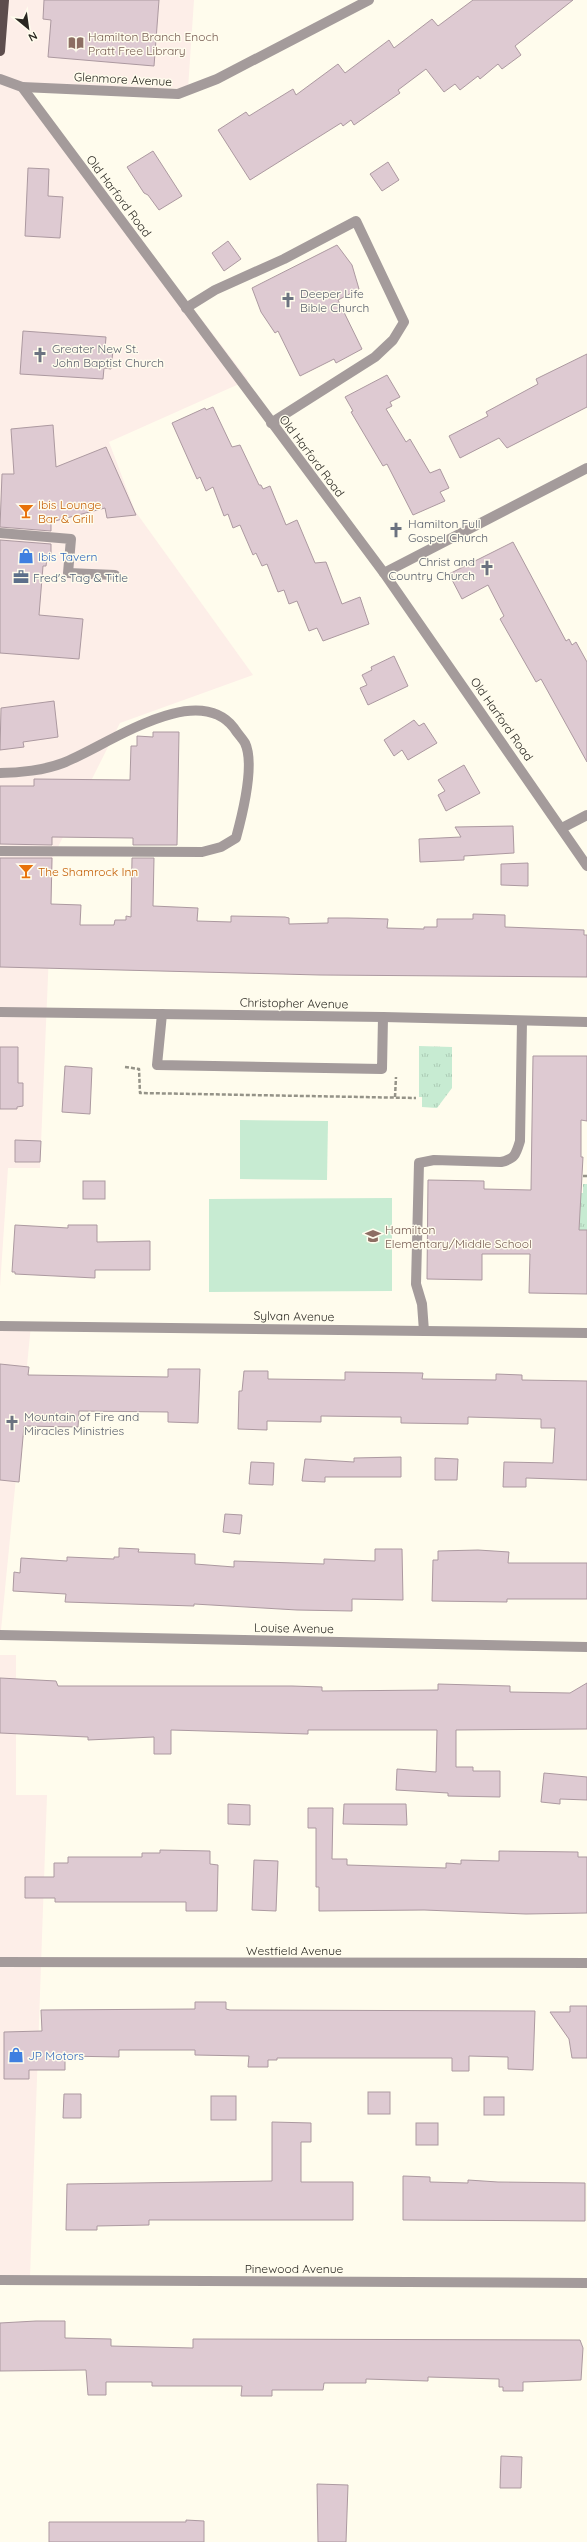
<svg xmlns="http://www.w3.org/2000/svg" width="587" height="2542" viewBox="0 0 587 2542" font-family="Quicksand,sans-serif">
  <style>
    .commercial { fill: #fdeee8 }
    .grass { fill: #c7ebd2 }
    .park { fill: url(#park-tufts) }
    .building { fill: #decad2; stroke: #ac99a0 }
    .lines { fill: none; stroke-linecap: round; stroke-linejoin: round }
    .path { stroke: #959388; stroke-width: 2.5; stroke-dasharray: 4 2; stroke-linecap: butt }
    .service { stroke: #a49b9b; stroke-width: 10 }
    .minor { stroke: #a49b9b; stroke-width: 10 }
    .tertiary { stroke: #a49b9b; stroke-width: 10 }
    .primary { stroke: #5d4d4d; stroke-width: 10 }
    .labels { text-anchor: middle; dominant-baseline: central; stroke-width: 3; stroke-linejoin: round; paint-order: stroke }
    .education-label { font-size: 12px; fill: #785e54; stroke: #fffced; text-anchor: start }
    .street-label { font-size: 12px; fill: #292721; stroke: #fffced }
    .worship-label { font-size: 12px; fill: #5b616d; stroke: #fffced; text-anchor: start }
    .food-label { font-size: 12px; fill: #c56008; stroke: #fffced; text-anchor: start }
    .shop-label { font-size: 12px; fill: #366cbe; stroke: #fffced; text-anchor: start }
    .service-label { font-size: 12px; fill: #4e5e75; stroke: #fffced; text-anchor: start }
  </style>
  <defs>
    <pattern id="park-tufts" width="24" height="20" patternUnits="userSpaceOnUse"><rect width="24" height="20" fill="#c7ebd2"/><path d="M3 7l-1-3M5 7V3M7 7l1-3M15 17l-1-3M17 17v-4M19 17l1-3" fill="none" stroke="#abcab4"/></pattern>
  </defs>
  <rect width="100%" height="100%" fill="#fffced"/>
  <g class="commercial">
    <path d="M0,0h194l-6,89 -167,-6 227,297 -139,62 26,69 118,164 -133,48 -67,134 -13,311h-32l-8,119z"/>
    <path d="M0,1325h31l-31,315z"/>
    <path d="M0,1655h16v140h31l-17,482h-30z"/>
  </g>
  <g class="grass">
    <path d="M240,1120l88,1 -1,59 -87,-1z"/>
    <path d="M392,1198v93l-183,1v-93z"/>
  </g>
  <g class="park">
    <path d="M419,1046l33,1v41l-15,20 -15,-1v-10h-3z"/>
    <path d="M583,1184h4v46h-19l12,-37h3z"/>
  </g>
  <g class="building">
    <path d="M44,0h115l-5,66 -106,-9 3,-37 -8,-1z"/>
    <path d="M473,0h100l-58,46 6,9 -19,14 -4,-5 -18,15 -2,-3 -18,14 -5,-6 -11,8 -18,-23 -28,21 2,3 -46,32 -3,-5 -8,6 -2,-3 -91,57 -32,-50 28,-18 3,4 44,-27 3,6 42,-31 7,9 44,-33 5,8 38,-29 6,7z"/>
    <path d="M153,151l29,45 -23,14 -11,-15 -4,-2 -17,-26z"/>
    <path d="M388,162l11,18 -17,11 -12,-17z"/>
    <path d="M28,168l21,1 -1,27 15,1 -3,41 -35,-2z"/>
    <path d="M228,241l13,18 -17,12 -12,-18z"/>
    <path d="M337,245l15,20 7,24 -21,11 24,49 -26,14 -2,-4 -34,17 -22,-45 -3,2 -14,-21 -9,-24z"/>
    <path d="M23,331l83,6 -1,12 8,1 -2,19 -7,-1 -1,11 -83,-5z"/>
    <path d="M587,354v53l-80,41 -8,-10 -39,20 -11,-22 39,-20 -2,-4 52,-28 -2,-5z"/>
    <path d="M387,375l13,22 -10,5 2,4 -6,3 20,33 4,-3 20,34 10,-4 9,19 -9,4 5,9 -32,14 -26,-51 -4,2 -32,-54 2,-1 -8,-14z"/>
    <path d="M213,407l19,40 8,-2 19,40h2l2,4 7,-3 16,39 11,-5 18,43 11,-1 16,42 18,-7 9,27 -46,17 -6,-13 -8,3 -12,-30 -8,3 -5,-14 -6,2 -11,-28 -5,2 -6,-13 -3,2 -13,-30 -7,3 -5,-14 -4,2 -11,-29 -7,4 -6,-14 -3,2 -25,-56 33,-15 1,2z"/>
    <path d="M53,425l3,42 50,-20 30,68 -29,3 -2,-10 -54,14v9l-51,-4 2,-53h12l-3,-45z"/>
    <path d="M0,540l51,4v14h-4l-1,8h-3l-4,49 44,4 -4,40 -79,-6z"/>
    <path d="M513,542l53,99 3,-2 3,6 4,-3 11,20v100l-46,-83 -5,3 -36,-63 4,-3 -16,-31 -26,14 -13,-25z"/>
    <path d="M394,656l14,30 -40,19 -8,-17 7,-3 -5,-10 10,-5 -1,-3z"/>
    <path d="M54,701l4,36 -35,5 1,5 -24,3 1,-42z"/>
    <path d="M414,720l5,6 5,-3 13,20 -29,17 -6,-10 -8,6 -10,-16z"/>
    <path d="M153,732h26l-2,113h-44v-7l-81,-1v8l-52,-1v-58h34v-7l96,1 1,-34h6v-10l16,1z"/>
    <path d="M464,765l16,28 -34,18 -8,-16 7,-4 -7,-11z"/>
    <path d="M513,826l1,27 -50,3v4l-44,2 -1,-23 42,-2 -6,-10z"/>
    <path d="M0,858h52l-1,46 30,1 -1,20h34l1,-5h11v-4l5,1 1,-59h22l-1,48 45,2 -1,13 34,1v-6l54,1 4,1v6l39,-1v-5h20l40,1 -1,9 37,1v-2h13v-8h36v-5l32,1v12l79,3v5h3v42l-267,-2 -320,-8z"/>
    <path d="M528,863v23l-27,-1v-21z"/>
    <path d="M0,1047h18v36h5v23l-6,1v2h-17z"/>
    <path d="M533,1056h54v65l-6,-1v37h2l-4,73h8v64l-58,-1 1,-39h-48v26l-55,-1 1,-99 56,1v8l47,1z"/>
    <path d="M65,1066l27,2 -2,46 -28,-2z"/>
    <path d="M15,1140l26,1 -1,21h-25z"/>
    <rect x="83" y="1181" width="22" height="18"/>
    <path d="M15,1225l53,3v-3h29v17l53,-1v29h-55v8l-80,-4v-2h-3z"/>
    <path d="M0,1364l29,3 -1,8 140,2v-8h32l-2,54 -30,-1v-10l-89,-1 -1,16 -54,-1 -5,56 -19,-2z"/>
    <path d="M244,1371h24v8l77,1v-8l78,1 -1,6 74,1v-6l26,1v5l65,1v99l-61,-2v9h-23l1,-25 49,1 2,-35h-14v-9l-73,-2v7l-67,-1v-6h-7l-73,-1v6l-54,-1v9l-29,-1 1,-38h3z"/>
    <path d="M401,1457v20h-76v5l-23,-1 3,-22 49,3v-4z"/>
    <path d="M435,1458l23,1 -1,21h-22z"/>
    <path d="M251,1462l23,1 -1,22 -24,-1z"/>
    <path d="M225,1514l17,1 -2,19 -17,-2z"/>
    <path d="M119,1548l20,1 -1,3 57,2v10l39,3v-6l90,3v-5l51,2v-12h27l1,51 -51,-1v12l-55,-1 -103,-6v2l-129,-4 1,-8 -53,-3 1,-19 6,1 1,-15 46,3v-4l47,2v-2h5z"/>
    <path d="M478,1550l31,2 -1,11h79v36h-80v3l-75,-1 1,-41h5v-9z"/>
    <path d="M0,1678l56,3 2,5h234l30,1v4l116,-1v-6l72,2v6l60,1 17,-10v46l-131,1v37h17v4h27v26l-52,-1v-3l-52,-3 1,-21 39,3 1,-42h-129v4l-137,-4v24h-17v-17l-66,3v-3l-88,-4z"/>
    <path d="M544,1773l43,4v23l-27,-1v5l-19,-2z"/>
    <path d="M228,1804l22,1v20l-22,-1z"/>
    <path d="M344,1804h62l1,21 -64,-1z"/>
    <path d="M308,1808h25l-1,51h15v6l99,3v-5l15,1v-4l38,1v-10l79,1v5h9v56l-61,1 -102,-4 -105,1v-24h-3v-59h-8z"/>
    <path d="M160,1850l50,1v13l8,1 -1,46h-31v-9h-131v-4h-30v-21h29v-14h14v-6h74v-4h18z"/>
    <path d="M254,1860l24,1 -2,50 -24,-1z"/>
    <path d="M195,2002h31v7l4,1 305,1 -2,59 -25,-1v-12l-39,-1v15h-17v-13h-175v2h-9v7h-20l1,-11 -54,-1v-5h-76v7l-54,-1v14h-36v9h-25v-47l38,-1 -1,-21 154,-1z"/>
    <path d="M570,2006h17v52h-15l-3,-19 -19,-27h20z"/>
    <rect x="368" y="2092" width="22" height="22"/>
    <path d="M64,2094h17v24h-18z"/>
    <rect x="211" y="2096" width="25" height="24"/>
    <rect x="484" y="2097" width="20" height="18"/>
    <path d="M272,2122l39,1v19h-10v40h52v38h-204v5l-52,1v4h-31l1,-46 205,-3z"/>
    <rect x="416" y="2123" width="22" height="22"/>
    <path d="M403,2176l27,1v5l38,1v-3l30,2 87,1v38l-182,-1z"/>
    <path d="M36,2321h29v17l46,1v7l82,2v-9l387,1 3,8 -2,32 -58,2v9h-20v-4h-4v-8l-71,-2v4l-62,-2v4h-42l-1,7h-51v6h-31l1,-10h-90v-4h-46v13h-18l-2,-25 -86,1v-48z"/>
    <path d="M501,2456l21,1 -1,31h-21z"/>
    <path d="M317,2484l31,1 -2,57h-28z"/>
    <path d="M186,2520l18,1v21h-155v-20h137z"/>
  </g>
  <g class="lines">
    <g class="path">
      <path d="M125,1067l14,2 1,24 276,5"/>
      <path d="M395,1097l1,-20"/>
      <path d="M583,1176h4"/>
    </g>
    <g class="service">
      <path d="M186,308l29,-18 69,-31 72,-38 48,101 -11,18 -18,17 -104,66"/>
      <path d="M0,533l71,6 -3,34 47,2"/>
      <path d="M0,773c19,0 45,-3 63,-10 42,-16 133,-84 171,-35 3,5 8,10 11,15 10,21 -3,73 -9,95l-15,9 -19,5 -202,-1"/>
      <path d="M162,1014l-5,51 225,4 1,-52"/>
      <path d="M424,1331l-2,-27 -6,-20 3,-121 15,-3 67,2c14,-3 15,-8 19,-21l2,-120"/>
    </g>
    <g class="minor">
      <path d="M22,87l156,7 39,-15 152,-79"/>
      <path d="M384,573l203,-105"/>
      <path d="M562,828l25,-13"/>
      <path d="M0,1012l383,5 204,5"/>
      <path d="M0,1326l587,7"/>
      <path d="M0,1635l587,12"/>
      <path d="M0,1962l587,1"/>
      <path d="M0,2280l587,3"/>
    </g>
    <path class="tertiary" d="M0,79l22,8 362,486 203,293"/>
    <path class="primary" d="M0,51l4,-51"/>
  </g>
  <defs>
    <symbol id="library-bare" viewBox="-9 -9 18 18"><path d="M-6-4Q-3-5.5-.7-3.5V5Q-3 3-6 4ZM6-4Q3-5.5 .7-3.5V5Q3 3 6 4Z" fill="#8d6e63" stroke="#fffced" stroke-width="2.5" paint-order="stroke"/></symbol>
    <symbol id="church-bare" viewBox="-9 -9 18 18"><path d="M-1.2-6h2.4v3.5h3.3v2.4h-3.3V6h-2.4V-.1h-3.3v-2.4h3.3Z" fill="#6b7280" stroke="#fffced" stroke-width="2.5" paint-order="stroke"/></symbol>
    <symbol id="bar-bare" viewBox="-9 -9 18 18"><path d="M-6-5H6L.8 .8V4.5H3.5V6h-7V4.5H-.8V.8Z" fill="#e8710a" stroke="#fffced" stroke-width="2.5" paint-order="stroke"/></symbol>
    <symbol id="shop-bare" viewBox="-9 -9 18 18"><path d="M-5-2.5h2.3a2.7 3.5 0 0 1 5.4 0H5L5.5 6h-11ZM-1.5-2.5h3a1.5 2.3 0 0 0-3 0Z" fill="#3f7fe0" stroke="#fffced" stroke-width="2.5" paint-order="stroke"/></symbol>
    <symbol id="office-bare" viewBox="-9 -9 18 18"><path d="M-6-3h4V-5.5h4V-3h4V5H-6ZM-1-4.5V-3h2v-1.5ZM-6 0V1H6V0Z" fill="#5c6f8a" stroke="#fffced" stroke-width="2.5" paint-order="stroke"/></symbol>
    <symbol id="school-bare" viewBox="-9 -9 18 18"><path d="M0-5L7-2L0 1L-7-2ZM-4 1L0 2.5L4 1V4Q0 6-4 4Z" fill="#8d6e63" stroke="#fffced" stroke-width="2.5" paint-order="stroke"/></symbol>
  </defs>
  <g fill-rule="evenodd">
    <use href="#library-bare" x="65" y="32" width="22" height="22"/>
    <use href="#church-bare" x="277" y="289" width="22" height="22"/>
    <use href="#church-bare" x="29" y="344" width="22" height="22"/>
    <use href="#bar-bare" x="15" y="500" width="22" height="22"/>
    <use href="#church-bare" x="385" y="519" width="22" height="22"/>
    <use href="#shop-bare" x="15" y="545" width="22" height="22"/>
    <use href="#church-bare" x="476" y="557" width="22" height="22"/>
    <use href="#office-bare" x="10" y="566" width="22" height="22"/>
    <use href="#bar-bare" x="15" y="860" width="22" height="22"/>
    <use href="#school-bare" x="362" y="1225" width="22" height="22"/>
    <use href="#church-bare" x="1" y="1412" width="22" height="22"/>
    <use href="#shop-bare" x="5" y="2044" width="22" height="22"/>
  </g>
  <g class="labels">
    <g class="education-label">
      <text x="88" y="36">Hamilton Branch Enoch<tspan x="88" dy="14">Pratt Free Library</tspan></text>
      <text x="385" y="1229">Hamilton<tspan x="385" dy="14">Elementary/Middle School</tspan></text>
    </g>
    <g class="street-label">
      <text transform="translate(123 79) rotate(3)">Glenmore Avenue</text>
      <text transform="translate(119 196) rotate(53)">Old Harford Road</text>
      <text transform="translate(312 456) rotate(53)">Old Harford Road</text>
      <text transform="translate(502 719) rotate(55)">Old Harford Road</text>
      <text transform="translate(294 1003) rotate(1)">Christopher Avenue</text>
      <text transform="translate(294 1316) rotate(1)">Sylvan Avenue</text>
      <text transform="translate(294 1628) rotate(1)">Louise Avenue</text>
      <text x="294" y="1950">Westfield Avenue</text>
      <text x="294" y="2268">Pinewood Avenue</text>
    </g>
    <g class="worship-label">
      <text x="300" y="293">Deeper Life<tspan x="300" dy="14">Bible Church</tspan></text>
      <text x="52" y="348">Greater New St.<tspan x="52" dy="14">John Baptist Church</tspan></text>
      <text x="408" y="523">Hamilton Full<tspan x="408" dy="14">Gospel Church</tspan></text>
      <text x="475" y="561" text-anchor="end">Christ and<tspan x="475" dy="14">Country Church</tspan></text>
      <text x="24" y="1416">Mountain of Fire and<tspan x="24" dy="14">Miracles Ministries</tspan></text>
    </g>
    <g class="food-label">
      <text x="38" y="504">Ibis Lounge<tspan x="38" dy="14">Bar &amp; Grill</tspan></text>
      <text x="38" y="871">The Shamrock Inn</text>
    </g>
    <g class="shop-label">
      <text x="38" y="556">Ibis Tavern</text>
      <text x="28" y="2055">JP Motors</text>
    </g>
    <g class="service-label">
      <text x="33" y="577">Fred's Tag &amp; Title</text>
    </g>
  </g>
  <g transform="translate(28 28) rotate(151)" stroke="#fffced" stroke-width="3" paint-order="stroke">
  <path d="M0-3L7 15L0 10L-7 15Z" fill="#292721"/>
  <text y="-6" font-size="11" font-weight="bold" text-anchor="middle" fill="#292721">N</text>
  </g>
</svg>
